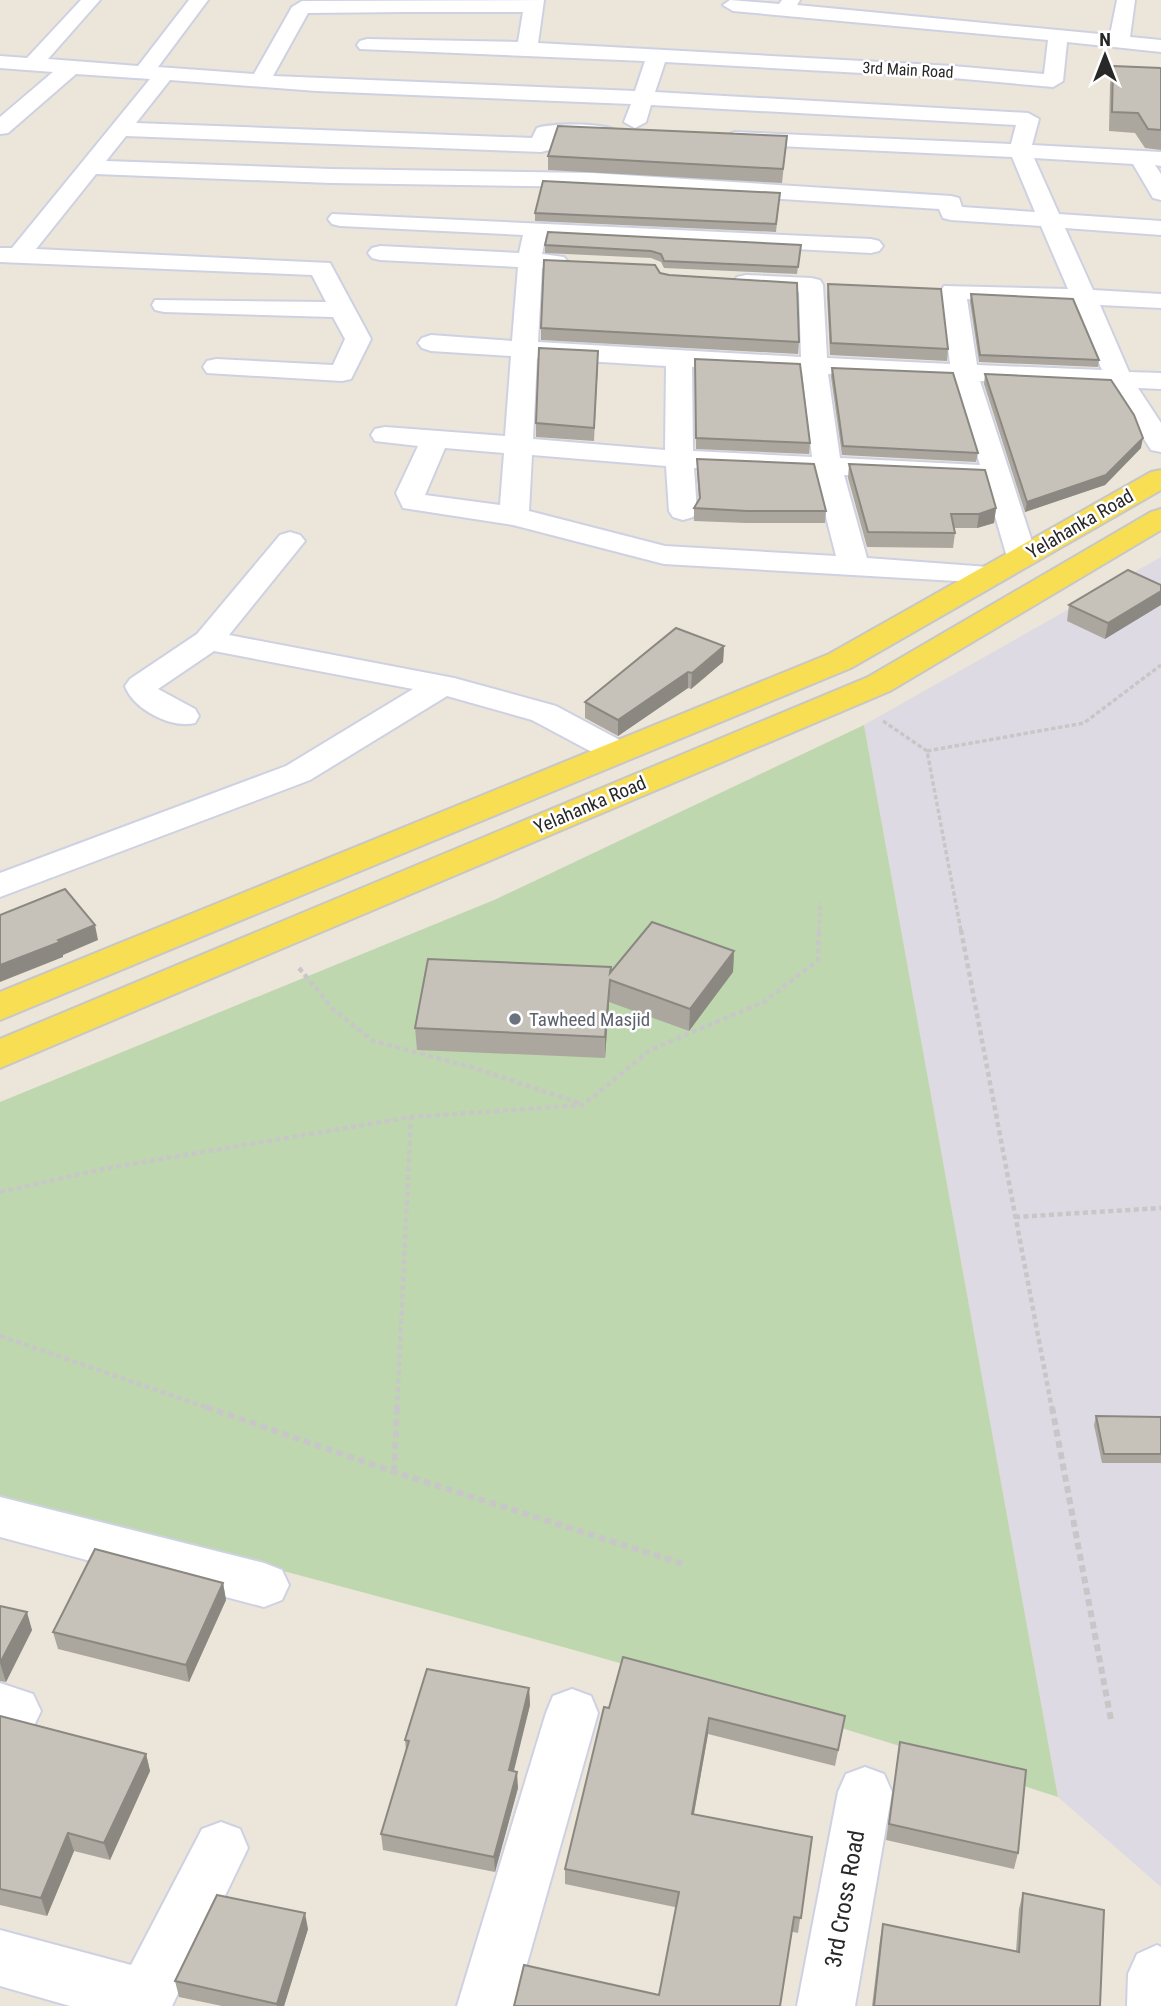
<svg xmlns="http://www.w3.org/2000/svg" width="1161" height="2006" viewBox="0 0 1161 2006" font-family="'Roboto Condensed',sans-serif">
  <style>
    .industrial { fill: #dedae3 }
    .cemetery { fill: #bfd7af }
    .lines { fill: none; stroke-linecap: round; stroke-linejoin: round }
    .minor-casing { stroke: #ced1e2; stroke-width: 4 }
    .major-casing { stroke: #c7c7c7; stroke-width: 4 }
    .path-far2 { stroke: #c7c7c7; stroke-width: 3.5; stroke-dasharray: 4.5 2.5; stroke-linecap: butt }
    .path-far1 { stroke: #c7c7c7; stroke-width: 4.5; stroke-dasharray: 5 3.5; stroke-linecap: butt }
    .path { stroke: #c7c7c7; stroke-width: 6; stroke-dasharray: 7 4.5; stroke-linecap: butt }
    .minor { fill: #fff; fill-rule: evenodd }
    .major { fill: #f7de52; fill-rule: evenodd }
    .wall { fill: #aba79f }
    .shaded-wall { fill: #8b8882 }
    .building { fill: #c7c2b9; stroke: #8b8882; stroke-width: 2 }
    .worship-dot { fill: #6b7280; stroke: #fff; stroke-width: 2.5 }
    .labels { text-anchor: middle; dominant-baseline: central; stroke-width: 5; stroke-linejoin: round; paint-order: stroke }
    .far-street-label { font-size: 16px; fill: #282828; stroke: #fff }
    .street-label { font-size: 19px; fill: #282828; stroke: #fff }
    .worship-label { font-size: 19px; fill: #5b616d; stroke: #fff; text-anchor: start }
    .near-street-label { font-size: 23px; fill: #282828; stroke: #fff }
  </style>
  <rect width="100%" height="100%" fill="#ece5d9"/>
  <path class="industrial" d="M1161,557v1330l-103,-90 -194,-1072z"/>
  <path class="cemetery" d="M864,725l194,1072c-348,-116 -704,-207 -1058,-301v-394l494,-202z"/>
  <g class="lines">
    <defs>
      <g id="minor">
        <path d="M81,0h19l-52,59 90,7 51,-66h19l-50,67 96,7 38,-67 10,-6 242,-1 -6,43 415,23 91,8 4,-34 -315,-29 -10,-6 7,-5 49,4 3,-4h18l-3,5 313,30 7,-35h18l-5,37 31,3v12l-94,-10 -4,39 -10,6 -100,-9 -288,-16 -10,30 373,21 11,6 -7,26 129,7v14l-6,-1 6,9v26l-8,-2 -20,-34 -99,-6 25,56 102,7v14l-96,-7 28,62 68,4v14l-61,-3 29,67 32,1v16l-23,-1 23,35v29l-10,-2 -40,-63 -131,-6 57,176 -4,6 -11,3 -11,-3 -4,-6 -22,-75 -141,-7 23,83 135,10 4,6 -4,6 -11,3 -327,-19 -151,-39 -110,-17 -7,-15 22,-47 -43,-5 -4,-6 4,-6 10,-2 120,9 6,-80 -80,-5 -9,-3 -4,-5 4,-5 9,-3 81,6 6,-74 -138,-7 -8,-2 -4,-5 4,-5 8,-2 139,7 4,-18 -183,-9 -8,-2 -4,-5 4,-5 539,25 8,2 4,5 -4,5 -8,2 -325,-17 -4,18 22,3 4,5 -4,5 -22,1 -4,74 263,15 -2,-65 -62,-5 -3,-5 3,-5 9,-2 65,3 9,2 3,5 4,73 123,6 -9,-73 3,-5 124,3 -27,-63 -90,-6 -8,-2 -4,-9 -347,-22 -261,-4 -235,-9 -60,75 294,14 41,76 -20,40 -9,2 -135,-8 -4,-6 4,-6 9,-2 117,6 12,-26 -12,-22 -169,-5 -9,-2 -3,-5 3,-5 171,2 -14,-27 -312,-13v-14h12l138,-169 -74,-5 -68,59 -8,1v-17l53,-45 -53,-4v-12l27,2zM406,12h117l-5,30 -151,-3 -7,2 -3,4 3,4 285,12 -10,30 -362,-15 35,-63zM170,80l147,11 314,13 -7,18 11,6 11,-6 5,-17 365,20 -5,19 -277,-12 -11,6 11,6 278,13 23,55 -73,-5 -3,-9 -8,-2 -359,-23 -261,-4 -225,-8 20,-25 415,16 8,-2 5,-12 54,1 11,-6c-8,-11 -68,-10 -82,-5l-5,10 -396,-15zM967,299l107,5 28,66 -125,-5zM537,358l129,8 -1,84 -132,-11zM692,367l110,5 10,85 -119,-6zM828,374l126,5 26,86 -140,-7zM445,448l59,5 -4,52 -75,-10zM532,455l134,11 3,45 4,6 10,3 10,-3 4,-6 -3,-43 121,6 21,82 -171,-10 -136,-35z"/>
        <path d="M290,532l10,3 5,6 -76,94 225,43 102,28 73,39 5,7 -5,7 -12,3 -12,-3 -73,-39 -85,-24 -137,84 -310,117v-24l286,-107 127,-77 -199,-38 -56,38 37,20 4,7 -4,7c-24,6 -62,-14 -70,-37l5,-7 67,-45 83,-99z"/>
        <path d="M0,1497l264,66 18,7 7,15 -7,15 -18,7 -264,-70z"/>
        <path d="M0,1683l33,11 8,17 -8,17 -18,7 -15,-4z"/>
        <path d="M572,1689l19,7 7,17 -83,293h-58l89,-293 7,-17z"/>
        <path d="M865,1767l19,7 8,18 -37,214h-58l41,-214 8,-18z"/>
        <path d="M221,1822l19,7 8,19 -76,158h-102l-70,-20v-56l131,35 71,-136z"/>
        <path d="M1157,1945l4,2v59h-34l1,-32 9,-20z"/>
      </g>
      <g id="major">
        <path d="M1161,470v20l-310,178 -851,352v-28l829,-338 322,-182z"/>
        <path d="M1161,509v21l-271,161 -890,377v-29l868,-362 283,-165z"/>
      </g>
    </defs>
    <use href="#minor" class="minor-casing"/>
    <use href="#major" class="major-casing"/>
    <g class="path-far2">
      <path d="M883,721l44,30 34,180"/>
      <path d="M927,751l157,-28 77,-58"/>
      <path d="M819,931l1,-29"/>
    </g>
    <g class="path-far1">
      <path d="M961,930l91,479"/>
      <path d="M299,968l34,41 40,32 98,26 108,36"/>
      <path d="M0,1192l108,-24 303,-51 172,-12 67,-55 114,-48 54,-42 1,-30"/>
      <path d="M1015,1217l146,-9"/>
      <path d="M0,1336l211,73"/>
      <path d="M397,1409l14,-292"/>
    </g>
    <g class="path">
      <path d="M206,1407l188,65 289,92"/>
      <path d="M1052,1407l59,313"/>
      <path d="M394,1472l3,-65"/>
    </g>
    <use href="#minor" class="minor"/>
    <use href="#major" class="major"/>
  </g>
  <g class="wall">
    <path d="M1113,66l48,2v82l-16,-2 -10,-15 -26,-2 1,-47z"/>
    <path d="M787,136l-5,47 -234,-13v-14z"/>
    <path d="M780,193l-4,39 -241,-11v-8z"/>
    <path d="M545,245l255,7 -3,22 -133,-6 -3,-6 -10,-4 -106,-5z"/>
    <path d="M828,284l120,65 -1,12 -117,-6 -3,-59z"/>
    <path d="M971,294l128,66 -1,7 -119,-5 -9,-60z"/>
    <path d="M541,328l258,14 -1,12 -257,-14z"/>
    <path d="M598,364l-4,77 -58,-4v-14z"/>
    <path d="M832,368l146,85 -2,9 -134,-7 -11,-78z"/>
    <path d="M695,370l115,73 -1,11 -113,-5z"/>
    <path d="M985,374l156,74 -36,37 -80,27 -41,-128z"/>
    <path d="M697,459l129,52 -1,12h-79l-52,-2v-13l5,-8 -2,-29z"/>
    <path d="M849,464l147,44 -2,15 -17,5h-23l1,5 -2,15 -86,-1 -19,-69z"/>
    <path d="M1161,585l-56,54 -38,-18 2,-16z"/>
    <path d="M724,646l-1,16 -32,27 -3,-1 -70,48 -33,-18v-16z"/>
    <path d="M734,951l-1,21 -44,59 -80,-29 -4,56 -188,-8 -2,-22 196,-56z"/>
    <path d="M1096,1416l65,1v46h-59l-8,-38z"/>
    <path d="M223,1583l3,17 -37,82 -131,-33 -5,-17z"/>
    <path d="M0,1606l32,24 -26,52 -6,-1z"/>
    <path d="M529,1688l1,17 -17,66 5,17 -23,84 -112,-22 -2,-16 25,-83 -1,-11z"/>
    <path d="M604,1707l238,25 -7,34 -127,-32 -14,80 118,23 -14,96 -233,-49v-15z"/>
    <path d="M0,1716l146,38 4,17 -40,89 -36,-9 -27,65 -47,-11z"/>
    <path d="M900,1742l118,111 -4,16 -128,-29z"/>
    <path d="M1023,1893l77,113h-228l8,-66 3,-16 133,27 3,-42z"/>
    <path d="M308,1929l-24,77h-62l-43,-9 -4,-16z"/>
  </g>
  <g class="shaded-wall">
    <path d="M1143,438l-2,10 -36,37 -80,27 2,-10z"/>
    <path d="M996,508l-2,15 -17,5 2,-14z"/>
    <path d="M1161,591v14l-56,34 3,-16z"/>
    <path d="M724,646l-1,16 -32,27 1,-16z"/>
    <path d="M688,672v16l-70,48v-16z"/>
    <path d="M95,925l3,15 -35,15v2l-63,25v-17z"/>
    <path d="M734,951l-1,21 -44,59 1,-22z"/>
    <path d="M610,980l-1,22 -4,56v-21z"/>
    <path d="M223,1583l3,17 -37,82 -3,-17z"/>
    <path d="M27,1612l5,18 -26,52 -6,-19z"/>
    <path d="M529,1688l1,17 -20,82 -1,-17z"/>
    <path d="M709,1718l-1,16 -17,95 1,-15z"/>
    <path d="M146,1754l4,17 -40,89 -6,-17z"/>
    <path d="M517,1772l1,16 -23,84 -1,-15z"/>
    <path d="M68,1833l6,18 -27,65 -6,-18z"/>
    <path d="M305,1913l3,16 -24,77h-7v-2z"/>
  </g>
  <g class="building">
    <path d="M1113,66l48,2v62l-13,-1 -10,-16 -26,-1z"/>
    <path d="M558,126l229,10 -4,33 -235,-13z"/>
    <path d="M543,181l237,12 -4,31 -241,-11z"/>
    <path d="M548,232l253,13 -3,22 -134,-6 -3,-7 -10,-3 -106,-6z"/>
    <path d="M544,260l111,5 5,8 9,2 128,8 2,59 -258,-14z"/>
    <path d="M828,284l113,5 7,60 -117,-6z"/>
    <path d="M971,294l102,5 26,61 -119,-5z"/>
    <path d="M539,348l59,3 -4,77 -58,-5z"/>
    <path d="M695,359l105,5 10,79 -114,-5z"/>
    <path d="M832,368l121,5 25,80 -135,-7z"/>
    <path d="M985,374l126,6 23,35 9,23 -37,37 -79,27z"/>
    <path d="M697,459l117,5 12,47h-79l-53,-3 6,-10z"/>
    <path d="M849,464l136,6 11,38 -17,6h-28l4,19 -87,-1z"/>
    <path d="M1128,570l33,15v6l-53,32 -39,-18z"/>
    <path d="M676,628l48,18 -32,27 -4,-1 -70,48 -33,-18z"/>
    <path d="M65,889l30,36 -37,15 2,2 -60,23v-50z"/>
    <path d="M652,922l82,29 -44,58 -80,-29 -5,57 -190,-9 13,-69 183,8 -1,6z"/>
    <path d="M1096,1416l65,1v37h-57z"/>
    <path d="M95,1549l128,34 -37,82 -133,-33z"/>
    <path d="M0,1606l27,6 -27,51z"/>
    <path d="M623,1657l222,59 -7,34 -129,-32 -17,96 120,23 -11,81 -7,-1 -14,89h-266l10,-41 135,30 20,-103 -114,-23 39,-162 5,1z"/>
    <path d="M427,1669l102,19 -20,82 8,2 -23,85 -113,-23 28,-93 -4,-1z"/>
    <path d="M0,1716l146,38 -42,89 -36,-10 -27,65 -41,-9z"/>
    <path d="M900,1742l126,28 -8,83 -129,-29z"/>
    <path d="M1023,1893l81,17 -4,96h-226l9,-82 136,28z"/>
    <path d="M217,1895l88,18 -28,91 -102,-23z"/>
  </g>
  <circle class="worship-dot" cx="515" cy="1019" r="7"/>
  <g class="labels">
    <g class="far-street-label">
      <text transform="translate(908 70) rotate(3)">3rd Main Road</text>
    </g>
    <g class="street-label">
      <text transform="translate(1080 524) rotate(-30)">Yelahanka Road</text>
      <text transform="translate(590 805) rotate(-23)">Yelahanka Road</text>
    </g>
    <g class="worship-label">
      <text x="529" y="1019">Tawheed Masjid</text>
    </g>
    <g class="near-street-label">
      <text transform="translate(845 1899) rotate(-80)">3rd Cross Road</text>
    </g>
  </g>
  <g transform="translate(1105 56)" stroke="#ffffff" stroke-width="5" paint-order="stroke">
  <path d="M0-5L12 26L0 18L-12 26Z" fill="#282828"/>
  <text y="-10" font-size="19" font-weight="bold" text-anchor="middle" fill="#282828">N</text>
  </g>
</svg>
